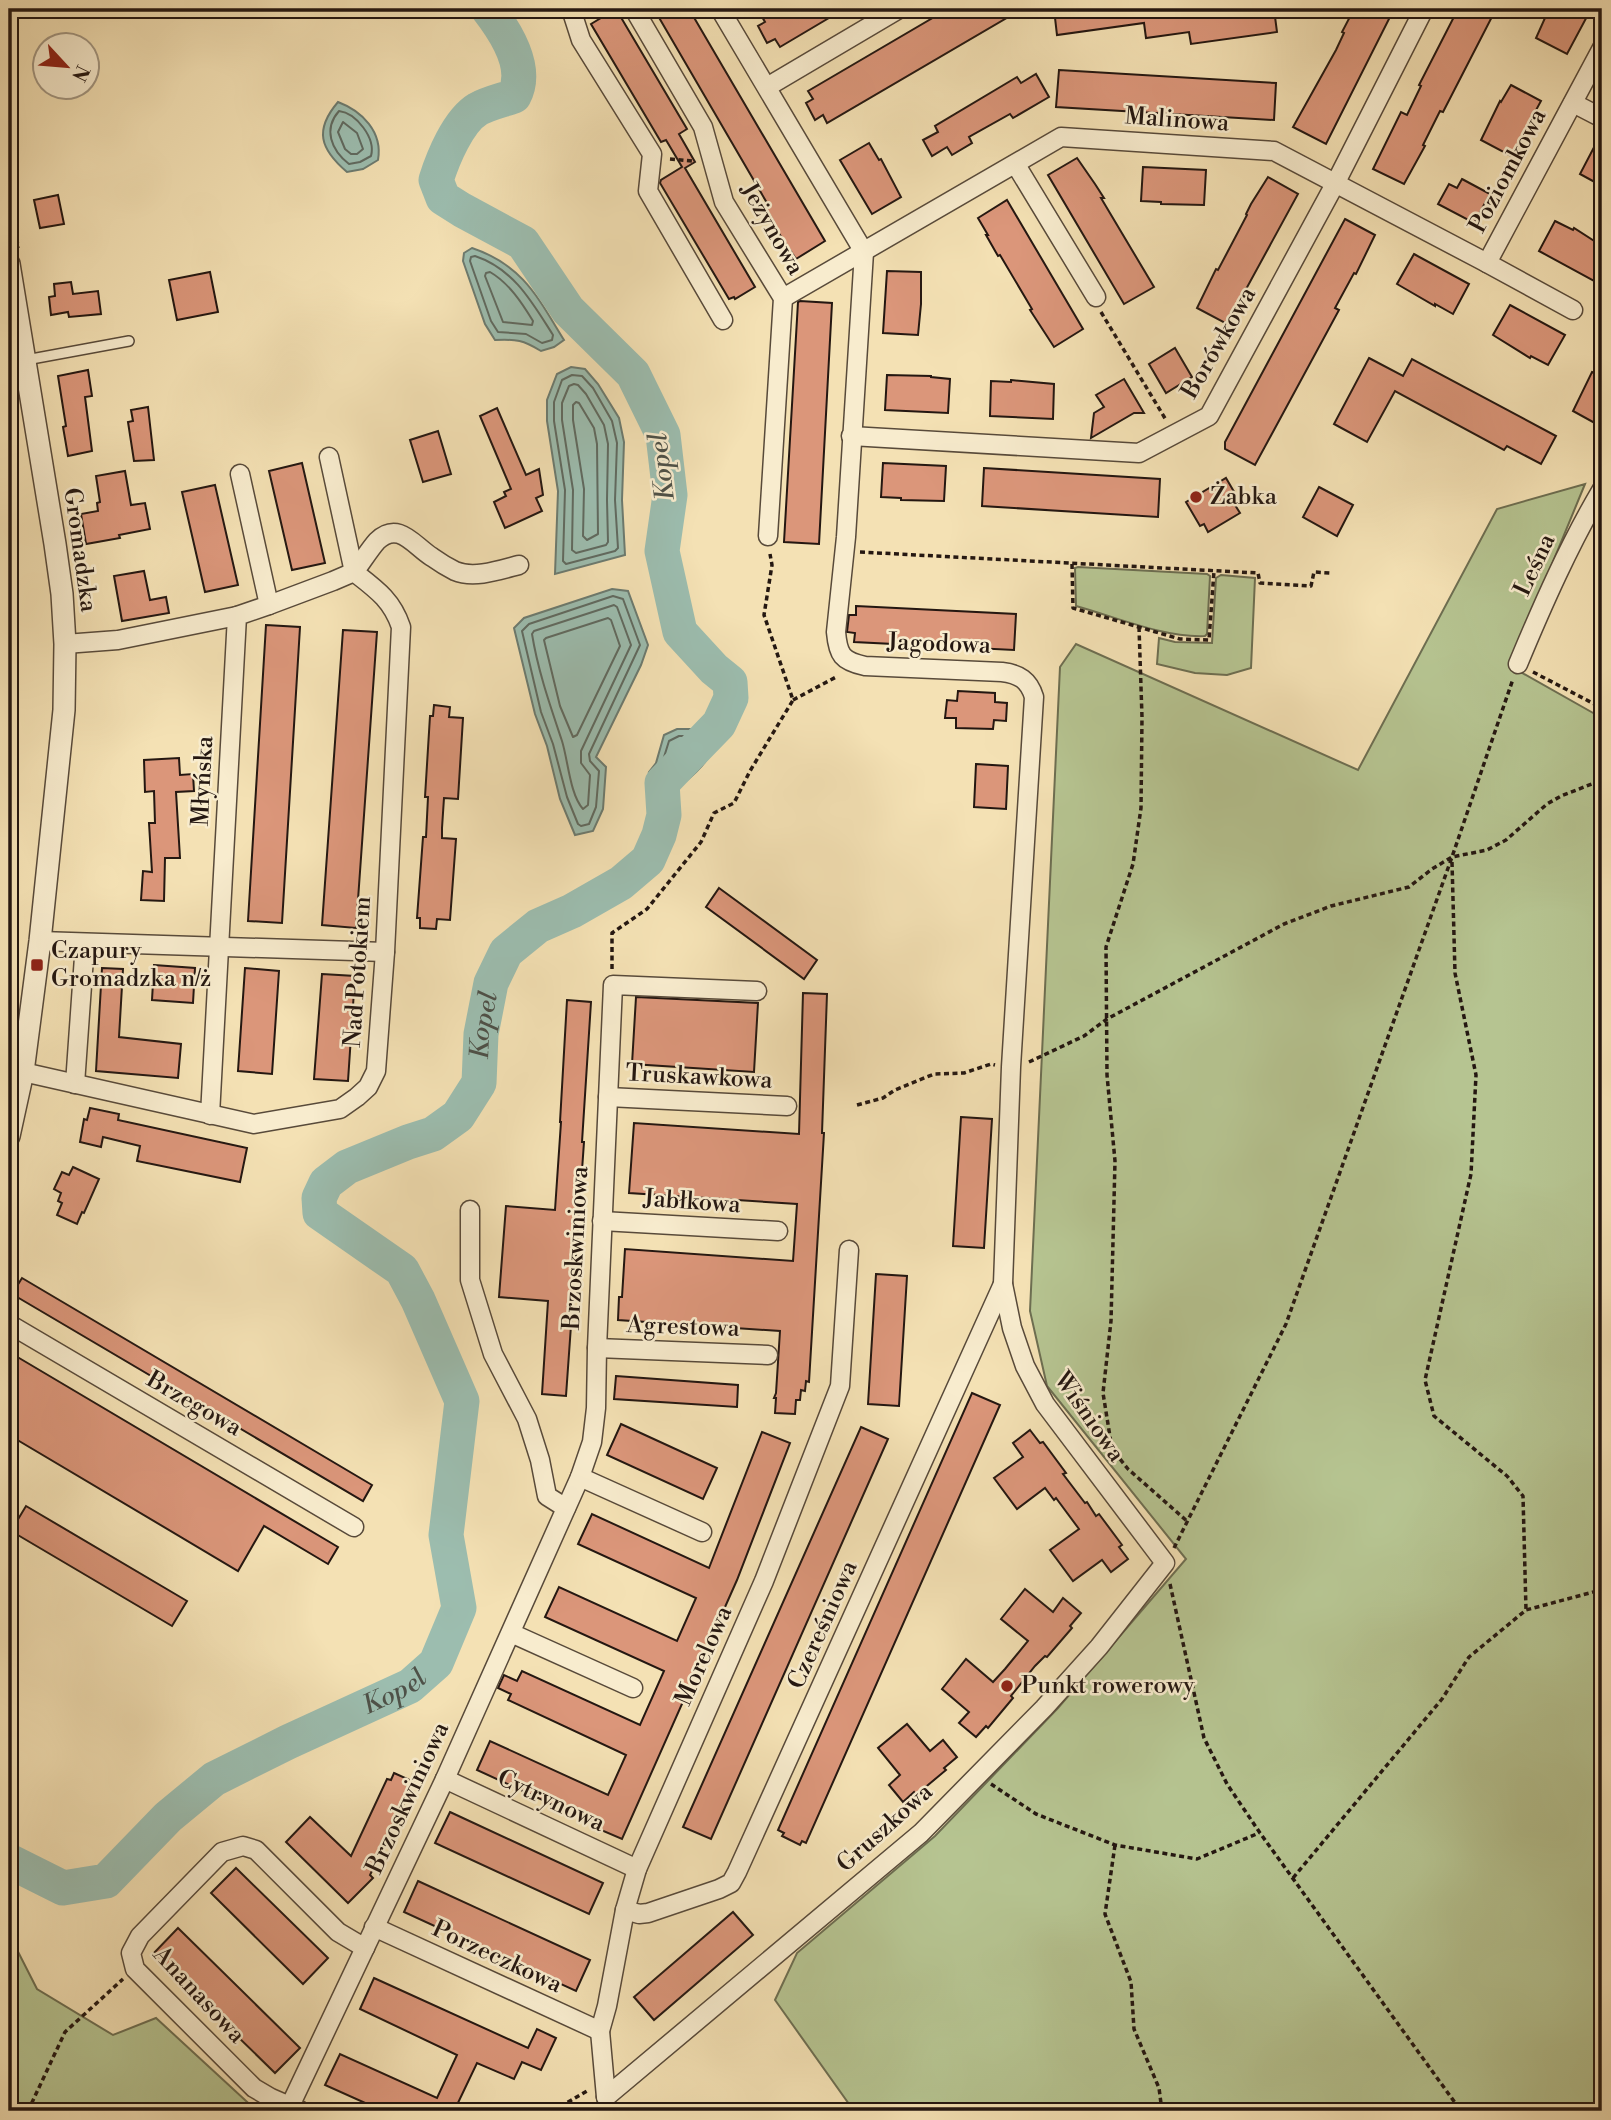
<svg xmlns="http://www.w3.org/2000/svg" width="1611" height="2120" viewBox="0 0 1611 2120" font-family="'Libre Bodoni',serif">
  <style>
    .green { fill: #b6c491; stroke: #6d6e51; stroke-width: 2 }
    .water { fill: #9cbdaf; stroke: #6c7b70; stroke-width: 2 }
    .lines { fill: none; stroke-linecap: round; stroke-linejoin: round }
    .shore { stroke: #606a60; stroke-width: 2 }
    .river { stroke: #9cbdaf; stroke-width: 35 }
    .building { fill: #db967a; stroke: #241711; stroke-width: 2 }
    .service-casing { stroke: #584a3a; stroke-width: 12 }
    .minor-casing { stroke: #584a3a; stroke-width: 21 }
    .tertiary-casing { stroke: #584a3a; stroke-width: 24 }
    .path { stroke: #241711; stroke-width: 3.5; stroke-dasharray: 5 3.5; stroke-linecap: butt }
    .service { stroke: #f8ecce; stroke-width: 9 }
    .minor { stroke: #f8ecce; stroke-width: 18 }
    .tertiary { stroke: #f8ecce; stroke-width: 21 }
    .poi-dot { fill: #8f2418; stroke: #f8ecce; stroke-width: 2.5 }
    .labels { text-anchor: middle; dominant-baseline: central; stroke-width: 5; stroke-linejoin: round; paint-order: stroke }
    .street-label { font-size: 24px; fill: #241711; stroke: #f8ecce }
    .poi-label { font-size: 24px; fill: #241711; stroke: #f8ecce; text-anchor: start }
    .water-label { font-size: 26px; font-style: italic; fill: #4e5148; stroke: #f8ecce }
  </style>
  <rect width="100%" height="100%" fill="#f4e1b4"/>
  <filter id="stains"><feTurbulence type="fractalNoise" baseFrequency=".00286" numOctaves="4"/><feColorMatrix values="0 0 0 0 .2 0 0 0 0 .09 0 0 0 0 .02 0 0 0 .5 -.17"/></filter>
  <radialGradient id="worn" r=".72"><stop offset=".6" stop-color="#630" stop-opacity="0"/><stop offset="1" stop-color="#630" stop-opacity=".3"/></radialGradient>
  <g class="green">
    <path d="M1585,484l-75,182 92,52v1393h-748l-79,-111 22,-47 138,-117 123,-128 128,-149 -139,-173 -17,-75 30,-644 16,-23 282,126 139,-261z"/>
    <path d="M1078,567l129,7 3,2 -3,58 -2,2c-41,2 -89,-19 -129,-30l-1,-38z"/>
    <path d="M1221,575l34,3 -4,90 -24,7 -32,-2 -38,-9 2,-26 16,4 37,1 4,-65z"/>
    <path d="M9,1934l28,55 76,46 43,-17 101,93h-248z"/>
  </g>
  <g class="water">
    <path d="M338,102c24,9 45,30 40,58l-15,9 -16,3c-27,-23 -33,-42 -9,-70z"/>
    <path d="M472,248c51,17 66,50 92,92l-10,7 -13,4c-18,-11 -24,-12 -46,-11l-10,-16 -22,-63 1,-8z"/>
    <path d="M571,367l14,2 13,15 21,34 5,24 -2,58 3,55 -70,19 3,-83 -11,-70v-21l10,-26z"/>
    <path d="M612,589l16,2 20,54 -7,20 -45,92 10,10 -3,42 -10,22 -18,4 -15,-36 -13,-53 -12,-32 -21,-86 10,-10z"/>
    <path d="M677,729h18l15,4c1,4 3,8 3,12 -1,17 -30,39 -43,48l-8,-10 -13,-11 7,-9 8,-28z"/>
  </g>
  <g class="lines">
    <g class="shore">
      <path d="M339,111c17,2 37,27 32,45l-11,6 -11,2c-18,-14 -26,-35 -10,-53z"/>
      <path d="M343,122l14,11 6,16 -6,5h-6l-6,-5 -7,-17z"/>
      <path d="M475,256c39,13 57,46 78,79l-1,5 -10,3 -16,-9 -28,-2 -7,-11 -21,-60 1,-4z"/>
      <path d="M490,272c19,11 32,31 43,49l-1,4 -29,-3 -18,-46 1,-3z"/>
      <path d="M572,375l10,1 11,12 19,33 5,22 -2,57 3,48 -3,3 -49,13 -3,-3 2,-71 -11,-69v-19l8,-22z"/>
      <path d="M574,384l4,1 8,9 18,31 4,19 -1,56 1,42 -2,3 -30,8 -4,-3 1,-60 -11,-70v-17l7,-17z"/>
      <path d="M576,402l3,1 15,25 3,16 1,90 -11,6 -4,-4 1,-47 -11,-69v-15z"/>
      <path d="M613,596l10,3 17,46 -51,109 1,7 9,10 -3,36 -7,17 -8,2 -3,-2 -11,-27 -14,-53 -12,-32 -19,-81 7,-7z"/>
      <path d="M614,605l3,2 14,38 -50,106v12l9,12 -2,30 -5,4c-13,-14 -15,-49 -21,-68 -12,-36 -24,-70 -30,-107l2,-3z"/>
      <path d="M608,618l3,2 9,26 -43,89 -4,2 -13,-31 -16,-66 2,-2z"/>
      <path d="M679,736h15l8,2 4,8c-7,14 -20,29 -34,36l-12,-12 9,-29z"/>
      <path d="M691,744l3,2v5l-16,16h-4l-2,-3 5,-17z"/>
    </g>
    <path class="river" id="s1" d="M9,1861l54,27 43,-7 62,-64 46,-38 74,-37 122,-56 26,-23 23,-55 -13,-73 16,-134 -44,-101 -16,-30 -82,-57 -1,-15 7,-15 21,-16 61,-25 25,-8 25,-18 21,-33 2,-49 10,-51 15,-31 32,-26 34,-15 49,-28 27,-23 11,-25 5,-20 -2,-32 57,-59 12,-26 -1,-16 -16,-13 -34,-37 -18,-81 8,-56 -7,-60 -30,-61 -65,-64 -45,-67 -61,-33 -19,-12 -7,-18c7,-22 22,-59 42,-71 11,-6 25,-9 36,-13 15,-28 -9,-65 -26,-87"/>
  </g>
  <g class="building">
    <path d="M616,9l71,120 -8,5 16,28 -10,6 70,119 -20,12 -1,-2 -5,2 -69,-116 1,-3 21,-13 -16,-27 -5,2 -70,-118z"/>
    <path d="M654,9h35l136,232 -29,18 -24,-36 2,-1 -10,-17 3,-2z"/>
    <path d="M771,9h73l-64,38 -5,-8 -8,4 -9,-17 7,-4 -4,-7z"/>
    <path d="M948,9h74l-195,114 -4,-8 -8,5 -9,-17 7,-4 -5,-8z"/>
    <path d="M1054,9h132l1,5 39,-5h48l3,23 -86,12 -2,-12 -43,6 -2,-15 -87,12z"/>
    <path d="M1354,9h40l-68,135 -33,-17 43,-77 8,-17 -2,-1z"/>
    <path d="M1458,9h38l-53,103 -3,-1 -17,34 2,1 -21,38 -31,-15 28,-57 6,3 14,-29 -2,-1z"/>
    <path d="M1549,9h42l-24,45 -31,-16z"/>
    <path d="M1059,70l217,13 -2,37 -218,-13z"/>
    <path d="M1036,74l13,23 -36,21 -3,-4 -41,23 3,6 -20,12 -5,-8 -15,9 -9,-16 15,-8 -3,-6 82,-49 4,6z"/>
    <path d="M1511,85l30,16 -30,55 -30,-16 19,-39 1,1z"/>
    <path d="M1602,132v54l-22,-12z"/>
    <path d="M869,143l10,17 2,-1 20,38 -29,17 -32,-54z"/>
    <path d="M1077,158l18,26 9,14h-3l53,89 -30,17 -76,-129z"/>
    <path d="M1143,167l63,3 -2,35 -43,-1v-2l-20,-1z"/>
    <path d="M1268,177l30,17 -71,130 -30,-16 19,-39 2,1 29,-55 -1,-1 5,-10z"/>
    <path d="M1462,179l28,15 -16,29 -36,-19 11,-20 8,4z"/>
    <path d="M58,195l6,29 -24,4 -6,-28z"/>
    <path d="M1007,200l76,129 -29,18 -24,-37 2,-1 -32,-54 -2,1 -12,-21h2l-10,-17z"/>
    <path d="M1345,219l30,16 -19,39 -2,-1 -19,35 4,2 -84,155 -30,-16v-7z"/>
    <path d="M1555,221l18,9 1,-2 28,18v20l-8,15 -55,-30z"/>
    <path d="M1414,254l55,30 -16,30 -18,-10v2l-38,-22z"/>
    <path d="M887,271l34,1v32l-3,31 -35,-2z"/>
    <path d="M210,272l8,40 -41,8 -8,-40z"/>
    <path d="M71,282l2,12 25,-3 3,23 -32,3 -1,-5 -17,3 -2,-18 6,-1 -1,-12z"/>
    <path d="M800,301l32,2 -13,241 -35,-2 14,-240z"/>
    <path d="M1510,305l55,30 -17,30 -17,-9 -1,2 -37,-23z"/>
    <path d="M1175,348l17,29 -26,16 -17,-29z"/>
    <path d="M1369,358l34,18 9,-17 144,77 -15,28 -34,-18 -3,4 -109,-59 -28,51 -33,-18z"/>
    <path d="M88,370l4,26 -7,1 7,54 -24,5 -5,-29 3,-1 -8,-50z"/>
    <path d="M1592,372l10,5v50l-29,-16z"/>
    <path d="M887,375l44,1v1l19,2 -2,34 -63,-3z"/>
    <path d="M1124,379l20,34h-10l-43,25 3,-25 10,-6 -8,-12z"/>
    <path d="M1011,380l43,4 -1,35 -63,-3 1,-35 20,1z"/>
    <path d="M148,407l6,53 -20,1 -6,-39 5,-1 -2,-11z"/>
    <path d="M497,408l29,67 13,-6 4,26 -7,3 6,13 -37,17 -11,-26 12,-6 -2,-4 7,-3 -31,-73z"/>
    <path d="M438,431l13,43 -28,8 -13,-42z"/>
    <path d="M302,463l23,100 -33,7 -23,-99z"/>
    <path d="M883,463l63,3 -2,35 -43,-1v-2l-20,-1z"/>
    <path d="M984,468l176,11 -2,38 -176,-11z"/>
    <path d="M125,471l6,34 14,-2 5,26 -31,6 1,3 -34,6 -5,-30 17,-3 -1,-8 3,-1 -4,-26z"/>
    <path d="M1226,478l14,24 -5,3 5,8 -32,19 -4,-8 -4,2 -14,-24z"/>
    <path d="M215,485l23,100 -33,7 -23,-100z"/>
    <path d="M1319,487l34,18 -16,31 -34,-19z"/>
    <path d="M144,571l6,29 16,-3 3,16 -47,8 -8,-45z"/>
    <path d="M856,606l160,8 -2,36 -160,-8 1,-9 -8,-1 2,-17h7z"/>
    <path d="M266,625l34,2 -18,296 -34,-2z"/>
    <path d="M343,630l34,2 -21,296 -34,-3z"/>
    <path d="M958,691l37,2v9l12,1 -1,18 -12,-1 -1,9 -37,-1v-10h-11l2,-18 10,1z"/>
    <path d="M434,705l16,2 -1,10 14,1 -5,81 -14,-1 -2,30v10l14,1 -6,81 -13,-1 -1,10 -16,-1v-10h-3l6,-81h3l2,-40h-3l5,-81h3z"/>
    <path d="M179,758l1,17 13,-1 1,17 -18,1 4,66h-15l-1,43 -23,-1 2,-29 9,1 -3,-49h6l-1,-32 -9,1 -1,-32z"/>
    <path d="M976,764l32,2 -2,43 -32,-2z"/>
    <path d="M719,888l98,72 -13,19 -98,-72z"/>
    <path d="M154,965l41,3 -2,35 -41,-3z"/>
    <path d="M102,968l21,1 -4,68 62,7 -3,34 -82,-7z"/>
    <path d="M245,968l34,3 -7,103 -34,-3z"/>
    <path d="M322,974l33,2 -7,105 -34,-2z"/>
    <path d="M803,993l24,1 -5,139h2l-15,249 -3,-1 -1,10 -4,-1 -1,10h-4l-1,14 -20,-1 1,-15h-2l2,-5 4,-62 -162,-11 1,-23h3l3,-48 168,12 4,-57 -168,-11 5,-70 165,11z"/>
    <path d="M636,997l122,6 -4,69 -122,-8z"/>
    <path d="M567,1000l24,2 -9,140h2l-18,254 -24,-2 6,-93 -49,-4 7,-91 49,4 6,-88h-1z"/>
    <path d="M90,1108l29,6 -1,6 129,28 -7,34 -103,-21 3,-15 -37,-9 -2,10 -21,-5 4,-23 3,1z"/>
    <path d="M961,1117l31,2 -8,129 -31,-2z"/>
    <path d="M73,1167l26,12 -15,34 -2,-1 -5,12 -20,-9 5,-12 -4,-2 3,-8 -7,-4 8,-17 7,3z"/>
    <path d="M876,1274l31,2 -8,130 -31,-2z"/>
    <path d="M22,1278l350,207 -9,16 -351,-207z"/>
    <path d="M9,1352l329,195 -10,17 -64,-38 -26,45 -229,-136z"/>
    <path d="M616,1376l122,9 -1,22 -123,-8z"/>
    <path d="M972,1393l28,12 -194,438 -4,-2 -2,4 -18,-9 2,-3 -6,-3z"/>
    <path d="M621,1424l96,44 -14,31 -96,-44z"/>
    <path d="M861,1427l27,12 -177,400 -28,-12z"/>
    <path d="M1030,1430l10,13 3,-1 23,31 -3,1 22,29 2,-1 9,14 3,-2 23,31 -3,2 9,12 -17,13 -9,-12 -29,21 -23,-31 29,-21 -23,-31 -2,2 -9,-12 -28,21 -23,-31 29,-21 -10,-14z"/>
    <path d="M762,1432l28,11 -53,137 -115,259 -28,-12 1,-3 -118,-54 13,-29 118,54 18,-40 -118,-55 3,-6 -13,-6 6,-13 13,6 5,-10 118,54 24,-54 -119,-54 14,-30 118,54 19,-43 -118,-54 14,-30 117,54z"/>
    <path d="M26,1506l161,95 -15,25 -161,-95z"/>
    <path d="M1025,1589l28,23 10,-14 18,15 -11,13 2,2 -25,29 -2,-1 -10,10 -24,30 2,2 -25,30 -2,-2 -10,11 -17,-14 10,-11 -27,-23 24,-30 27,23 12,-13 23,-28 -27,-22z"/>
    <path d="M907,1724l23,27 13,-11 14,17 -13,11 2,2 -30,25 -2,-3 -11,10 -14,-17 11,-10 -22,-27z"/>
    <path d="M394,1773l20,9 -44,93 3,3 -25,25 -62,-61 24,-25 41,39 36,-77 4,1z"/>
    <path d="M450,1812l153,71 -14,31 -154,-71z"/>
    <path d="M236,1868l92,90 -25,26 -92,-91z"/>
    <path d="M418,1881l172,79 -14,31 -172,-79z"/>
    <path d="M733,1912l20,23 -99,85 -20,-23z"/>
    <path d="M178,1928l122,120 -25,25 -122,-119z"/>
    <path d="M374,1978l154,70 9,-19 19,9 -15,32 -19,-8 -8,17 -37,-16 -21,44 10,4h-83l-58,-26 15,-31 97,44 20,-43 -97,-46z"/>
  </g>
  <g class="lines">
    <defs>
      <path id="service" d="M26,360l103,-19"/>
      <g id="minor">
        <path d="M571,9l10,31 71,114 -4,37 75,129"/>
        <path d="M634,9l69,118 21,75 59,96 -15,238"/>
        <path d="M767,87l132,-78"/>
        <path d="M1573,103l29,15"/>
        <path d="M1016,165l80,132"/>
        <path d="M783,298l278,-161 213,14 213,112"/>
        <path d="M1573,310l-86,-47 115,-215"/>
        <path d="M851,436l288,17 70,-37 126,-232 89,-175"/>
        <path d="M329,457l25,115"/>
        <path d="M354,572c8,-10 15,-22 23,-31 22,-21 37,5 55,16 7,5 15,10 23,14 19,8 45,-1 64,-6"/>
        <path d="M65,644l53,-4 119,-24"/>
        <path d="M1518,664c25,-60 51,-119 84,-175"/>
        <path d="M40,941l345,11"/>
        <path d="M23,1072l231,52 86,-15 17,-12 11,-10 8,-16 9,-119 16,-325c-9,-27 -25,-38 -47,-55l-21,9 -64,24"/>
        <path d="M75,1084l10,-141"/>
        <path d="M608,1097l179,9"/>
        <path d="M210,1115l27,-499 32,-11 -29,-131"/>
        <path d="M470,1210v70l23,74 34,65 13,41 7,36 19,12"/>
        <path d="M602,1221l176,10"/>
        <path d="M9,1324l345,203"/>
        <path d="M597,1348l171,7"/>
        <path d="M580,1477l122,55"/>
        <path d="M511,1633l122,55"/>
        <path d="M445,1779l192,90"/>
        <path d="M625,1910l14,4 9,-1 71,-24 12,-6 6,-11 266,-588"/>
        <path d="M374,1927l226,104"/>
        <path d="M606,2097l315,-264 123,-125 55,-61 66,-84 -120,-159 -20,-38 -13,-38 -9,-44 8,-217 23,-370c-5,-17 -15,-23 -32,-25l-137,-6c-23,-5 -27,-11 -29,-34l10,-95 18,-285 -144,-243"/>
        <path d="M606,2097l-6,-66 7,-25 18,-96 12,-41 127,-288 76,-195 9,-136"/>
        <path d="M290,2106l155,-327 135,-302 12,-35 4,-34 1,-60 16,-363 144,6"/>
        <path d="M301,2111l-30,-13 -17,-10 -119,-119 -4,-16 9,-17 82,-84 21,-6 13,4 82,82 27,16"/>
      </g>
      <path id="tertiary" d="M9,264l46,280 7,50 3,50 -1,66 -24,231 -17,131 -14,64"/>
    </defs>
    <use href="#service" class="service-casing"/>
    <use href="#minor" class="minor-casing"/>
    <use href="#tertiary" class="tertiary-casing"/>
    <g class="path">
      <path d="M17,9c-3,79 -9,160 1,239"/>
      <path d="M589,15l11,-6"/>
      <path d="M670,159l23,2"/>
      <path d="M1101,312l65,108"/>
      <path d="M860,552l398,21 2,10 51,3 3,-14 16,1"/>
      <path d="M1072,564l1,44 107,31 29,1 5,-69"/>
      <path d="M1139,627l3,90 -1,91 -8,56 -27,83 1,128 8,86 -4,160 -8,72 9,56 16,20 60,53"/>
      <path d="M1533,672l69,36"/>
      <path d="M793,700l45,-24"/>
      <path d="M1452,862l3,111 21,102 -5,99 -46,206 9,36 73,60 16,20 3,114"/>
      <path d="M612,969v-36l35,-24 54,-67 13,-29 20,-10 16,-32 43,-71 -29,-85 8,-50 -2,-11"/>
      <path d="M1029,1062l55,-26 23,-17 177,-95 47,-18 78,-19 23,-18 20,-12 35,-7 19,-10 41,-36 14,-8 41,-16"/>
      <path d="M857,1105l26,-7 12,-8 39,-16 30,-1 27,-9 4,1"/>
      <path d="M1174,1548l112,-224 166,-467 61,-178"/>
      <path d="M1170,1584l34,154 23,46 33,49 201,278"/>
      <path d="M991,1784l45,30 79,31 82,14 62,-26"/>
      <path d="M1115,1845l-10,69 26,68 3,47 25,59 3,23"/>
      <path d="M1293,1878l149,-179 27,-42 57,-47 71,-19 5,-5"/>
      <path d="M28,2111l37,-79 58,-53"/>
      <path d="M553,2111l34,-20"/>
    </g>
    <use href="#service" class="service"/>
    <use href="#minor" class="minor"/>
    <use href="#tertiary" class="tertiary"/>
  </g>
  <g class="poi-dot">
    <circle cx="1196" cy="497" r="7"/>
    <rect x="30" y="958" width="14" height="14" rx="3.5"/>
    <circle cx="1007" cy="1686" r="7"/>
  </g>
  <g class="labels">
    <g class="street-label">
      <text transform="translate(1177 120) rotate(4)">Malinowa</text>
      <text transform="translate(1508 171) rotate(-62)">Poziomkowa</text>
      <text transform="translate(772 229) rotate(60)">Jeżynowa</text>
      <text transform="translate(1219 343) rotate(-60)">Borówkowa</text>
      <text transform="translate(80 550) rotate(82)">Gromadzka</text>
      <text transform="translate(1535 565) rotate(-65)">Leśna</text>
      <text transform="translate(939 644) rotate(2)">Jagodowa</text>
      <text transform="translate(203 781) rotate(-87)">Młyńska</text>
      <text transform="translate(358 972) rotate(-86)">Nad Potokiem</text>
      <text transform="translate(699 1077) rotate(3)">Truskawkowa</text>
      <text transform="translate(692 1202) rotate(4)">Jabłkowa</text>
      <text transform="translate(576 1248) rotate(-87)">Brzoskwiniowa</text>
      <text transform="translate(683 1327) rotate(2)">Agrestowa</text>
      <text transform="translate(194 1404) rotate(30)">Brzegowa</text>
      <text transform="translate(1089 1417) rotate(55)">Wiśniowa</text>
      <text transform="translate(823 1625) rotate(-66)">Czereśniowa</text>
      <text transform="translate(704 1656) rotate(-66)">Morelowa</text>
      <text transform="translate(408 1798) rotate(-65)">Brzoskwiniowa</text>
      <text transform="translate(551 1801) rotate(25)">Cytrynowa</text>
      <text transform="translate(885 1828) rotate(-42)">Gruszkowa</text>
      <text transform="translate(497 1957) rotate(25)">Porzeczkowa</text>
      <text transform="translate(199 1995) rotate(47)">Ananasowa</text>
    </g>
    <g class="poi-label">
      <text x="1210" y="497">Żabka</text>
      <text x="51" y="951">Czapury<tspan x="51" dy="28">Gromadzka n/ż</tspan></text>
      <text x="1021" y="1686">Punkt rowerowy</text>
    </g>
    <g class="water-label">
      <text transform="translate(662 467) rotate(-97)">Kopel</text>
      <text stroke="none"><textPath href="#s1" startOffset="1295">Kopel</textPath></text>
      <text stroke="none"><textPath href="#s1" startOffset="453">Kopel</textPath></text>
    </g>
  </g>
  <rect width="1611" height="2120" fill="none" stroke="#f4e1b4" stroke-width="35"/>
  <rect x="10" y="10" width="1590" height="2099" fill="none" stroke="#241711" stroke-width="3.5"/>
  <rect x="18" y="18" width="1576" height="2085" fill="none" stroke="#241711" stroke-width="2"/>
  <g transform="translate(66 66) rotate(116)"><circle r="33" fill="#f8ecce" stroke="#a39782" stroke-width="2"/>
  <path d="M0-5L12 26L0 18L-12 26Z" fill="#8f2418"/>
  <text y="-10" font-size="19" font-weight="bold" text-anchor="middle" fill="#241711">N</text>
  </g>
  <rect width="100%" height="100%" filter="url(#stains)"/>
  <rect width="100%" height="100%" fill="url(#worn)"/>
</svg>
